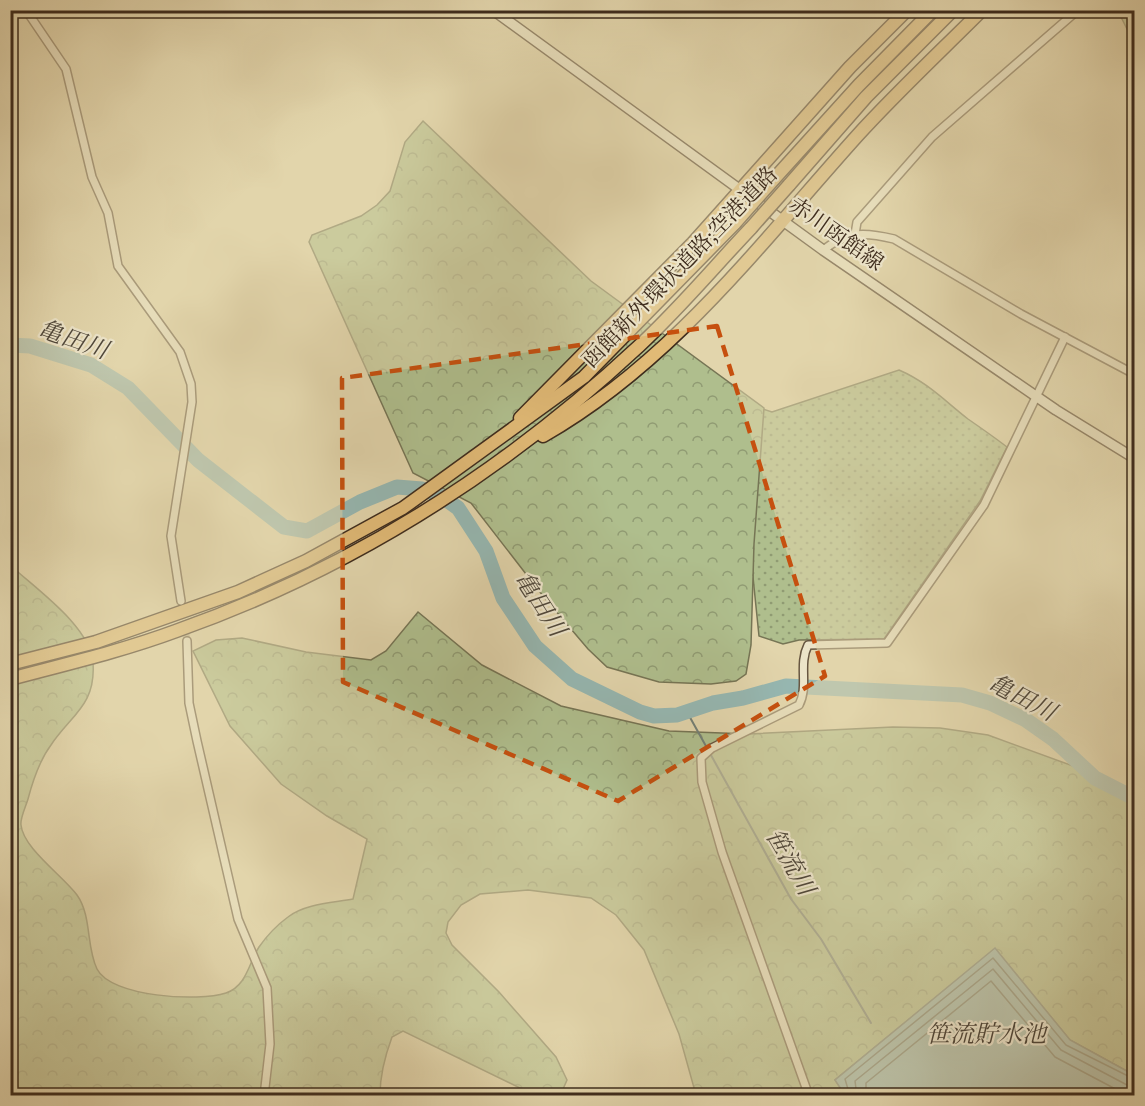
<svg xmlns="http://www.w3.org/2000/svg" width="1145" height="1106" viewBox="0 0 1145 1106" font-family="'IM FELL Double Pica','Noto Serif JP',serif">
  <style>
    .grass { fill: url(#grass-dots); stroke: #767555; stroke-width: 1.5 }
    .forest { fill: url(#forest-crowns); stroke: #767555; stroke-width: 1.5 }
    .water { fill: #96b7b1; stroke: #737f76; stroke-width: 1.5 }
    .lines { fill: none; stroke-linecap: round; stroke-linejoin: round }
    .shore { stroke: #6a7267; stroke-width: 1.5 }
    .stream { stroke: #737f76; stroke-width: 2 }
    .river { stroke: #96b7b1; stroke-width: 15 }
    .street-tunnel { stroke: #c1b38f; stroke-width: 7; stroke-dasharray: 7 3.5; stroke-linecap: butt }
    .street-casing { stroke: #675641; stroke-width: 10 }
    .secondary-casing { stroke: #3e2c1d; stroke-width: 12 }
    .highway-casing { stroke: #3e2c1d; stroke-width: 15 }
    .street { stroke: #ece4c9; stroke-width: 7 }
    .secondary { stroke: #ece4c9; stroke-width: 9 }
    .highway { stroke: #e1ba76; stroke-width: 12 }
    .highway-bridge-casing { stroke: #3e2c1d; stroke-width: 15; stroke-linecap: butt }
    .highway-bridge { stroke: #e1ba76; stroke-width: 12 }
    .marked { fill: none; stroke: #c6500f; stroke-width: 4.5; stroke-dasharray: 12 8; stroke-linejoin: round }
    .labels { text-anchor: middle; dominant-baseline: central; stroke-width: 4.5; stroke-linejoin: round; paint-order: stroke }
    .street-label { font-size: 22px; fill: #3e2c1d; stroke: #ece4c9 }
    .water-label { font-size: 24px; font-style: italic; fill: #50483b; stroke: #ece4c9 }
  </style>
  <defs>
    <pattern id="grass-dots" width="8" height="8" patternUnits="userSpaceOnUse" patternTransform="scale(1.5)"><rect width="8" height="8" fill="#afbe8d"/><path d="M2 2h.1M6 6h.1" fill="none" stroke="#909b73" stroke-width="1.8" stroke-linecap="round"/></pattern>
    <pattern id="forest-crowns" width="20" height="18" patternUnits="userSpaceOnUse" patternTransform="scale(1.5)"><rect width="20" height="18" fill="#afbe8d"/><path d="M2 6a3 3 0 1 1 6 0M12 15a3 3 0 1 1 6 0" fill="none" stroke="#909b73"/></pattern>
  </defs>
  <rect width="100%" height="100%" fill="#e2d5ac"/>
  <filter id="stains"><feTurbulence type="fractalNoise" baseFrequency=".00333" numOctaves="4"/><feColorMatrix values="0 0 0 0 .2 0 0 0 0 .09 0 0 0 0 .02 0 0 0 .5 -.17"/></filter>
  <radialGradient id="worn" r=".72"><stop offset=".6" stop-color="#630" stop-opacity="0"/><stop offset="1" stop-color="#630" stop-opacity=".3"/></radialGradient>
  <path class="grass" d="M899,370c28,12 46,31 69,49 13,9 26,18 39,28l-27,54 -96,138 -85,1 -16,4 -24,-8 -24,-236 37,12z"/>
  <g class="forest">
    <path d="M1118,11h16v32z"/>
    <path d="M423,121l168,160 173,127 -10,136 -3,101 -5,29 -10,7 -25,3 -52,-2 -52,-15 -19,-18 -45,-53 -72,-93 -58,-30 -104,-231 3,-7 49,-19 16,-11 13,-14 15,-49z"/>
    <path d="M10,565c26,24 81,62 83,98 3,42 -22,52 -42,82 -12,16 -18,35 -23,54 -2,7 -8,19 -7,26 2,23 42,51 56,70 15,21 9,52 20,74 14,28 102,33 129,24 21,-7 23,-31 33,-46 7,-10 18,-22 29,-30 17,-13 43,-14 65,-18l14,-60 -40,-23 -46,-32 -51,-58 -37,-75 23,-11 26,-2 64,14 65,8 15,-9 32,-39 64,53 79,41 108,25 79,3 145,-7 47,1 48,7 107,39 39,19v282l-64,-35 -75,-91 -160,131 10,15h-149l-17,-61 -35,-84 -28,-35 -25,-17 -63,-8 -48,4 -19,11 -13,17 -2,11 6,12 47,47 57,65 11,23 -4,9 -22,6 -19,-6 -119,-58 -11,6c-7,19 -12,38 -12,58h-360l-10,-39z"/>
  </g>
  <path class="water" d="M995,948l75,92 64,35v20h-289l-10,-15z"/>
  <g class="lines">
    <g class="shore">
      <path d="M850,1096l-5,-17 148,-121 73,87 68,34"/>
      <path d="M857,1096l-2,-15 138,-112 68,81 66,35 7,1"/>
      <path d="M866,1096v-13l125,-102 64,76 68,36 11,2"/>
    </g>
    <path class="stream" d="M687,712l104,187 30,40 50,84"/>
    <path class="river" d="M10,345l20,1 61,19 37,23 70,72 86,67 23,4 53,-29 37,-15 25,2 19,7 17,12 28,43 17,47 32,48 37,33 68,33 14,4 23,-1 36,-12 30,-5 43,-12 176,9 28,8 36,17 27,19 42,39 39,20"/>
    <path class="street-tunnel" d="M181,601l6,40"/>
    <defs>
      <g id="street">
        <path d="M26,10l40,59 26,108 16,36 10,53 62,86 11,32 1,18 -21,134 10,65"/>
        <path d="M855,234l2,-12 75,-85 146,-127"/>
        <path d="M823,250c25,-19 42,-18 71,-11l127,75 113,60"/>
        <path d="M187,641l2,62 8,38 41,178 29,69 3,56 -6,52"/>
        <path d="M809,1096l-87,-244 -20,-70 -1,-24 11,-10 87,-43c10,-19 -1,-40 9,-60l79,-2 97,-138 81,-168"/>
      </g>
      <path id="secondary" d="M493,10l330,240 233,160 78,48"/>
      <g id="highway">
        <path d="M774,179l85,-94 74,-75"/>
        <path d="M789,185l77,-88 87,-87"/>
        <path d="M520,418l173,-175 157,-176 57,-57"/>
        <path d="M543,436c127,-72 217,-192 314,-300 39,-43 83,-84 125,-126"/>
        <path d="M10,664l86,-22 142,-50 68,-31 97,-53 181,-131 151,-154"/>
        <path d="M10,679c56,-15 112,-28 166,-48 173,-61 329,-160 463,-285 40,-37 75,-79 112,-118"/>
      </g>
    </defs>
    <use href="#street" class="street-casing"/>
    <use href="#secondary" class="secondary-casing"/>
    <use href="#highway" class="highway-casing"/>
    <use href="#street" class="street"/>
    <use href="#secondary" class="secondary"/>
    <use href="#highway" class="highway"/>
    <defs>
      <g id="highway-bridge">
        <path d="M735,223l39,-44"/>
        <path d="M751,228l38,-43"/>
      </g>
    </defs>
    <use href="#highway-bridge" class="highway-bridge-casing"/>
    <use href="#highway-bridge" class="highway-bridge"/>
  </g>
  <path d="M0 0H1145V1106H0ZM717,326l108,350 -207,125 -275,-119 -1,-304z" fill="#e2d5ac" fill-opacity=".55" fill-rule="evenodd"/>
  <path class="marked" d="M717,326l108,350 -207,125 -275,-119 -1,-304z"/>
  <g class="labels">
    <g class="street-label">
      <text transform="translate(836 234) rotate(35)">赤川函館線</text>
      <text transform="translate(680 267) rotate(-46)">函館新外環状道路;空港道路</text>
    </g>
    <g class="water-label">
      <text transform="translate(73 340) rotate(19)">亀田川</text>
      <text transform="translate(540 604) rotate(57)">亀田川</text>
      <text transform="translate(1022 698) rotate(27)">亀田川</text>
      <text transform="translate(790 862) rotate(60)">笹流川</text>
      <text x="986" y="1034">笹流貯水池</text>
    </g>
  </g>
  <rect width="1145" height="1106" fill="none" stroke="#e2d5ac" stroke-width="36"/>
  <rect x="12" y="12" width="1121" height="1082" fill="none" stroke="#3e2c1d" stroke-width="3"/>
  <rect x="18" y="18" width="1109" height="1070" fill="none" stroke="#3e2c1d" stroke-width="1.5"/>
  <rect width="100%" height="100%" filter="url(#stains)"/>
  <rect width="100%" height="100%" fill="url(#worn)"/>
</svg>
